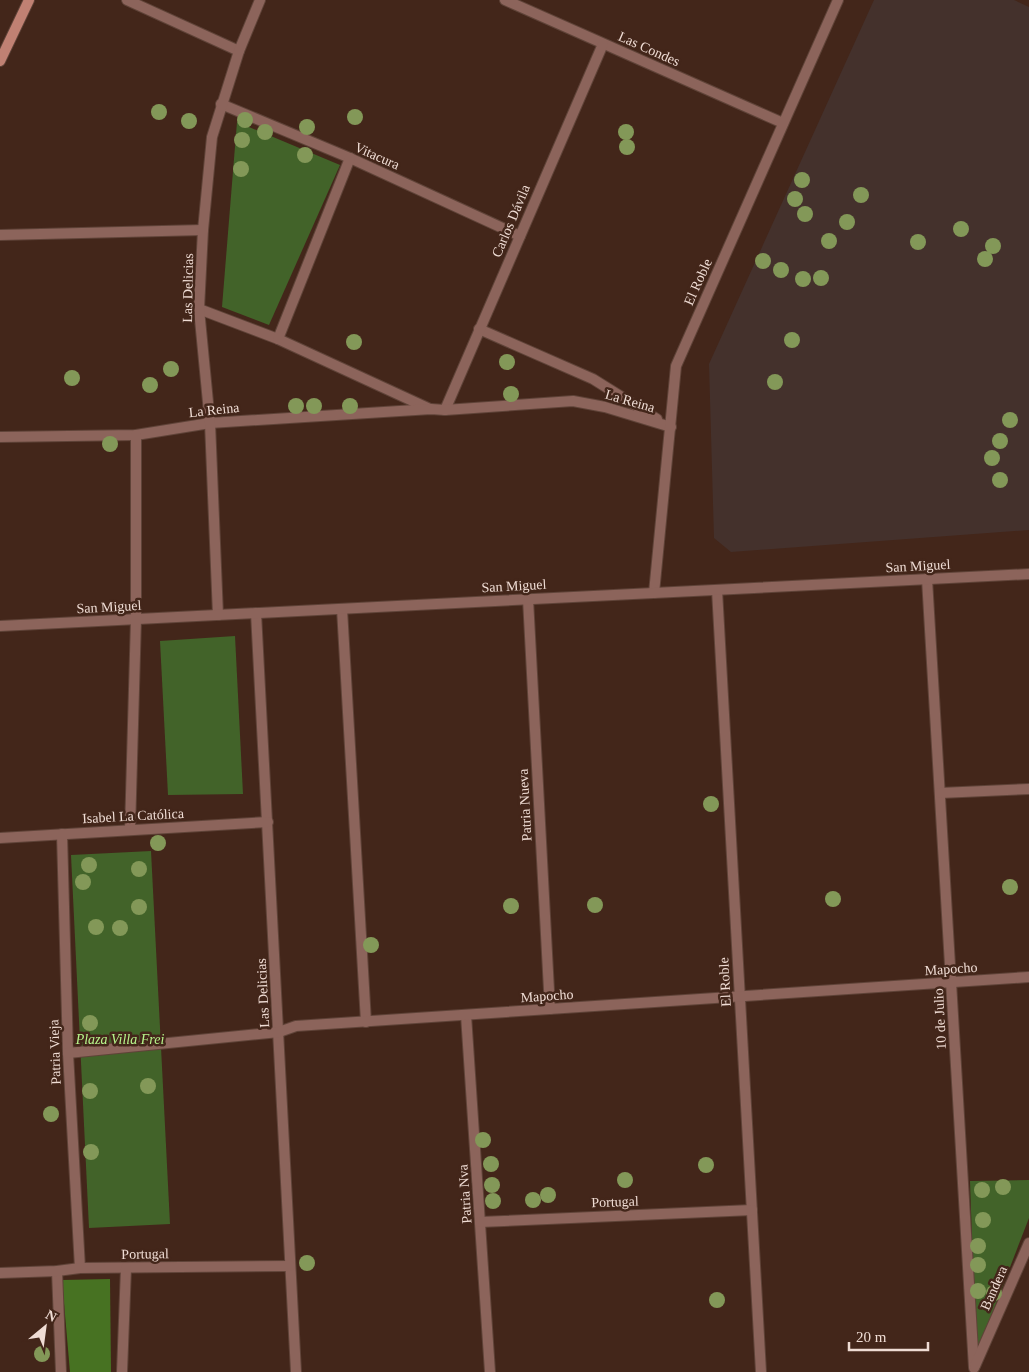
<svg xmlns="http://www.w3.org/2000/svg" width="1029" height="1372" viewBox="0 0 1029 1372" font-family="Georgia,serif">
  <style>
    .education { fill: #44312c }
    .green { fill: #426329 }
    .forest { fill: #477222 }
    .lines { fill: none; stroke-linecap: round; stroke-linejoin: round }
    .minor-casing { stroke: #5f4338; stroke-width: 12 }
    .secondary-casing { stroke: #5f4338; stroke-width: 12 }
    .minor { stroke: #8c645b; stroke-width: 10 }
    .secondary { stroke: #c08173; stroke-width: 10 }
    .tree { fill: #839858 }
    .labels { text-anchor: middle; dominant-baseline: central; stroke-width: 5; stroke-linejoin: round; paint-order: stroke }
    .street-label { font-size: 14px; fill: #efdcd4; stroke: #43261a }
    .park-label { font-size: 14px; font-style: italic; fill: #b7f58b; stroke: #43261a }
  </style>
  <rect width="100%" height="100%" fill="#43261a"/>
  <path class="education" d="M874,0h140l15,7v523l-298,22 -17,-14 -5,-174z"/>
  <g class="green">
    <path d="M237,122l103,43 -71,160 -47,-18z"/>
    <path d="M235,636l8,158 -75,1 -8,-154z"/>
    <path d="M151,851l19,373 -81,4 -18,-373z"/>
    <path d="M1029,1180v38l-53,137 -6,-174z"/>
  </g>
  <path class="forest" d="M110,1279l1,93h-41l-8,-92z"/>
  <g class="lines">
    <defs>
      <g id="minor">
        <path d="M127,0l112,51"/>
        <path d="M505,0l278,123"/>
        <path d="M221,104l129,54 170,78"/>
        <path d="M0,235l203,-5"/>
        <path d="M199,309l79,30 152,70"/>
        <path d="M479,329l114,50 64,40"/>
        <path d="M278,339l72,-181"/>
        <path d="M445,410l158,-366"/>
        <path d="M0,437l136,-2 74,-12 221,-14 14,1 128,-9 32,6 66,20"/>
        <path d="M927,579l47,789"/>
        <path d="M717,590l44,782"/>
        <path d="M654,593l22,-227 162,-366"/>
        <path d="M528,599l22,410"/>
        <path d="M342,609l24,413"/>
        <path d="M256,613l40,759"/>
        <path d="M218,615l-8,-192 -11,-114 4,-79 9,-93 27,-86 21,-51"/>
        <path d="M0,626l1029,-52"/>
        <path d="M940,793l89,-4"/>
        <path d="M130,830l6,-211v-184"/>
        <path d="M62,834l6,219 12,215"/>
        <path d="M0,838l268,-16"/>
        <path d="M466,1015l24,357"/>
        <path d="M68,1053l211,-21 17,-6 733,-49"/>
        <path d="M480,1222l272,-12"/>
        <path d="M57,1271l4,101"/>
        <path d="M0,1273l57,-2 23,-3 210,-2"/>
        <path d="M975,1366l54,-123"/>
        <path d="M122,1372l4,-104"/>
      </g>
      <path id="secondary" d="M0,61l29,-61"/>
    </defs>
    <use href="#minor" class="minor-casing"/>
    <use href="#secondary" class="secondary-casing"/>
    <use href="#minor" class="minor"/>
    <use href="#secondary" class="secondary"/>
  </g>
  <g class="tree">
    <circle cx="159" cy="112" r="8"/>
    <circle cx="355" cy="117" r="8"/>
    <circle cx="245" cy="120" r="8"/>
    <circle cx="189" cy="121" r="8"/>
    <circle cx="307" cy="127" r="8"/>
    <circle cx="265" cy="132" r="8"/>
    <circle cx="626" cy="132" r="8"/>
    <circle cx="242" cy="140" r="8"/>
    <circle cx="627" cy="147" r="8"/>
    <circle cx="305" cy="155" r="8"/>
    <circle cx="241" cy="169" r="8"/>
    <circle cx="802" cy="180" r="8"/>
    <circle cx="861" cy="195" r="8"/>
    <circle cx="795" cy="199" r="8"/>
    <circle cx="805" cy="214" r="8"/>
    <circle cx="847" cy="222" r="8"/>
    <circle cx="961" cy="229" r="8"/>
    <circle cx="829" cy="241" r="8"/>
    <circle cx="918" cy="242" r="8"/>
    <circle cx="993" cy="246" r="8"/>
    <circle cx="985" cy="259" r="8"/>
    <circle cx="763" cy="261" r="8"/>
    <circle cx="781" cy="270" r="8"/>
    <circle cx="821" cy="278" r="8"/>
    <circle cx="803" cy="279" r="8"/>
    <circle cx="792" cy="340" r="8"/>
    <circle cx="354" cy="342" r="8"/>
    <circle cx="507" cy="362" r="8"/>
    <circle cx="171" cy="369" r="8"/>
    <circle cx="72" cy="378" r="8"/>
    <circle cx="775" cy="382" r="8"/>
    <circle cx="150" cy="385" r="8"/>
    <circle cx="511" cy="394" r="8"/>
    <circle cx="296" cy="406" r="8"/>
    <circle cx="314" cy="406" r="8"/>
    <circle cx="350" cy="406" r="8"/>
    <circle cx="1010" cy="420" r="8"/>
    <circle cx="1000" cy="441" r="8"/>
    <circle cx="110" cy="444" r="8"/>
    <circle cx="992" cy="458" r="8"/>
    <circle cx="1000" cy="480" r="8"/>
    <circle cx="711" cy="804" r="8"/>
    <circle cx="158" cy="843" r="8"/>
    <circle cx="89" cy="865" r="8"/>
    <circle cx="139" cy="869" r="8"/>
    <circle cx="83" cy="882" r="8"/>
    <circle cx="1010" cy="887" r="8"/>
    <circle cx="833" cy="899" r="8"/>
    <circle cx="595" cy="905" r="8"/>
    <circle cx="511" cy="906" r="8"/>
    <circle cx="139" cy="907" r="8"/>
    <circle cx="96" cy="927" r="8"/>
    <circle cx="120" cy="928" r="8"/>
    <circle cx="371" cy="945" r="8"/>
    <circle cx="90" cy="1023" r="8"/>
    <circle cx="148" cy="1086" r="8"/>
    <circle cx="90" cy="1091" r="8"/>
    <circle cx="51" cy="1114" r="8"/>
    <circle cx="483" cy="1140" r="8"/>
    <circle cx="91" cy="1152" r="8"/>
    <circle cx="491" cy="1164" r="8"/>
    <circle cx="706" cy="1165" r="8"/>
    <circle cx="625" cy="1180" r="8"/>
    <circle cx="492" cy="1185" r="8"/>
    <circle cx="1003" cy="1187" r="8"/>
    <circle cx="982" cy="1190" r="8"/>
    <circle cx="548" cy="1195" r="8"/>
    <circle cx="533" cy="1200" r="8"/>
    <circle cx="493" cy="1201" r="8"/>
    <circle cx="983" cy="1220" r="8"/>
    <circle cx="978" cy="1246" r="8"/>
    <circle cx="307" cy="1263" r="8"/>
    <circle cx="978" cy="1265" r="8"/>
    <circle cx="978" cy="1291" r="8"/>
    <circle cx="994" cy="1293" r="8"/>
    <circle cx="717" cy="1300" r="8"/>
    <circle cx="42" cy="1354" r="8"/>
  </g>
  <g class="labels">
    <g class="street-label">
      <text transform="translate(649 49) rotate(24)">Las Condes</text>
      <text transform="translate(377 156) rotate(24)">Vitacura</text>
      <text transform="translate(511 221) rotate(-67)">Carlos Dávila</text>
      <text transform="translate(698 282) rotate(-66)">El Roble</text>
      <text transform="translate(188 288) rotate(-89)">Las Delicias</text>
      <text transform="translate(630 401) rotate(16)">La Reina</text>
      <text transform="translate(214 410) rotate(-6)">La Reina</text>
      <text transform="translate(918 566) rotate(-3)">San Miguel</text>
      <text transform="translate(514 586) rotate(-3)">San Miguel</text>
      <text transform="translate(109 607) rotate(-3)">San Miguel</text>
      <text transform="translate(525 805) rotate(-93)">Patria Nueva</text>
      <text transform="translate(133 816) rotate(-3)">Isabel La Católica</text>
      <text transform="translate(951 969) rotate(-4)">Mapocho</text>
      <text transform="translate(725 982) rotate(-93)">El Roble</text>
      <text transform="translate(263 993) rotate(-93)">Las Delicias</text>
      <text transform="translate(547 996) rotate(-4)">Mapocho</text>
      <text transform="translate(940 1019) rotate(-93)">10 de Julio</text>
      <text transform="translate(55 1052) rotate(-92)">Patria Vieja</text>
      <text transform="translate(465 1194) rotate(-94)">Patria Nva</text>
      <text transform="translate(615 1202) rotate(-2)">Portugal</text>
      <text transform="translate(145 1254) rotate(-1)">Portugal</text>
      <text transform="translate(994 1288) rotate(-66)">Bandera</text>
    </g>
    <g class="park-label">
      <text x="120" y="1039">Plaza Villa Frei</text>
    </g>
  </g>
  <g transform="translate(45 1327) rotate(29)" stroke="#43261a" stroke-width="4" paint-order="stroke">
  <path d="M0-4L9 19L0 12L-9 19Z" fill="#efdcd4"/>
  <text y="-8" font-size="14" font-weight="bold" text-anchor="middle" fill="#efdcd4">N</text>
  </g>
  <path d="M849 1342v8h79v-8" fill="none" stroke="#efdcd4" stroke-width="2.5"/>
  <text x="856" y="1342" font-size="15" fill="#efdcd4" stroke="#43261a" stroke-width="4" paint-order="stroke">20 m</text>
</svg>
